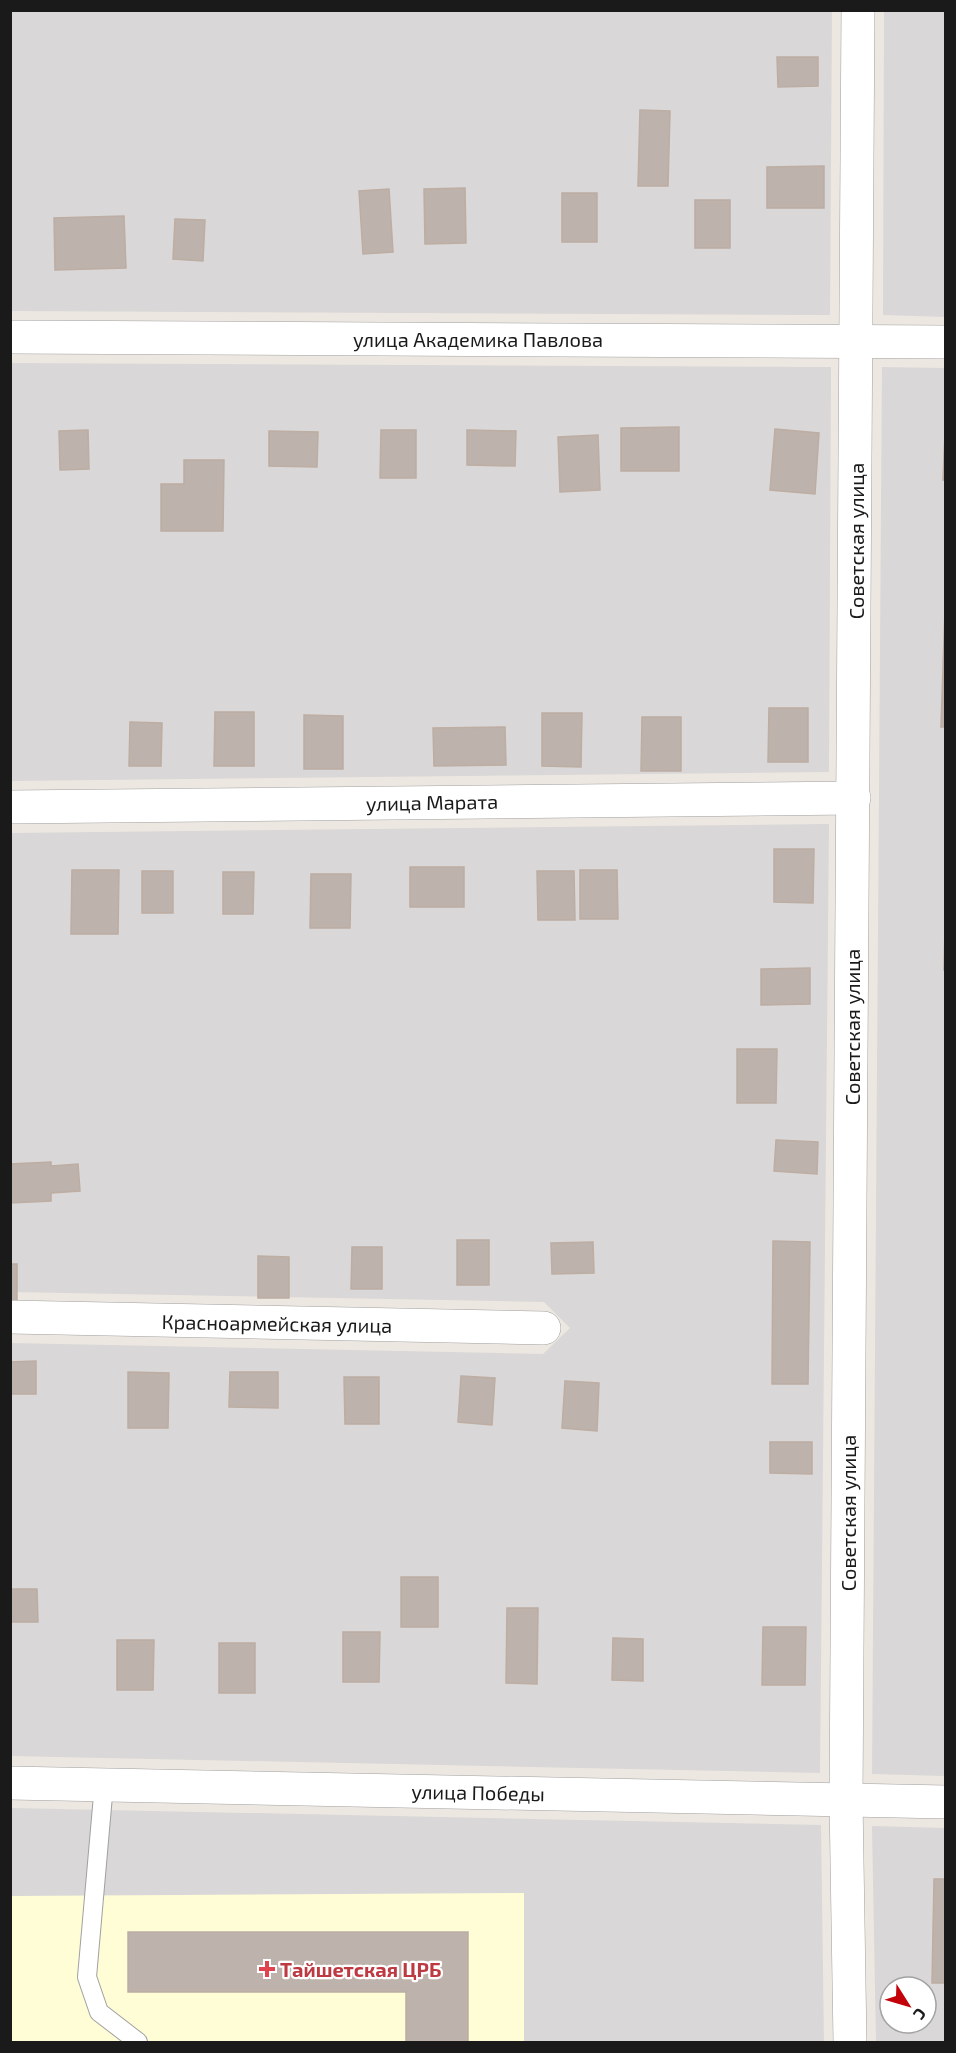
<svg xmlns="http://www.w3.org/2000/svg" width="956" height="2053" viewBox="0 0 956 2053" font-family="'Exo 2',sans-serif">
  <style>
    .residential { fill: #d9d7d7; fill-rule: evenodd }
    .education { fill: #fffdd6 }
    .building { fill: #bdb3ac; stroke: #bdada2; stroke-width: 1.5 }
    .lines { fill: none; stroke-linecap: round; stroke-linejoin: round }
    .service-casing { stroke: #a1a1a1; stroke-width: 20 }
    .minor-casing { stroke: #a1a1a1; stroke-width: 34 }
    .service { stroke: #fff; stroke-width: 18 }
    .minor { stroke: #fff; stroke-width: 33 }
    .health-dot { fill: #e0444e; stroke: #fff; stroke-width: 2 }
    .labels { text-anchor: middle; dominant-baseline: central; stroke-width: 4.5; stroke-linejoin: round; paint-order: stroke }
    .street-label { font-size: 20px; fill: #1a1a1a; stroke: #fff }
    .health-label { font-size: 20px; font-weight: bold; fill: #be3a42; stroke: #fff; text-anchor: start }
  </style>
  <rect width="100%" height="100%" fill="#ece7e0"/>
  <g class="residential">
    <path d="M11,11h821l-2,304 -819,-4z"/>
    <path d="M884,11h61v306l-62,-2z"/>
    <path d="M10,363l821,4 -2,405 -818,9z"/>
    <path d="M882,367l63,1v1408l-73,-2z"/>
    <path d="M829,824l-9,949 -809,-17v-413l532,11 27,-26 -26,-26 -533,-10v-459z"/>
    <path d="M11,1808l810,17 3,217h-813z"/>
    <path d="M872,1826l73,2v214h-69zM890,1987h36v36h-36z"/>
  </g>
  <path class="education" d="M524,1893v149h-513l-1,-146z"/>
  <g class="building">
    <path d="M777,57h41v29l-40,1z"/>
    <path d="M640,110l30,1 -2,75h-30z"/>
    <path d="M824,166v42h-57v-41z"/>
    <path d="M465,188l1,55 -41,1 -1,-55z"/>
    <path d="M389,189l4,63 -30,2 -4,-63z"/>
    <rect x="562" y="193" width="35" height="49"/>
    <rect x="695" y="200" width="35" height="48"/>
    <path d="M124,216l2,52 -71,2 -1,-52z"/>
    <path d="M175,219l30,1 -2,41 -30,-2z"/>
    <path d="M679,427v44h-58v-43z"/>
    <path d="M775,429l44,4 -4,61 -45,-4z"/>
    <path d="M88,430l1,39 -29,1 -1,-39z"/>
    <path d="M381,430h35v48h-36z"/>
    <path d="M467,430l49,1 -1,35 -48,-1z"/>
    <path d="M269,431l49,1 -1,35 -48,-1z"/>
    <path d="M945,433h1v47h-3z"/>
    <path d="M598,435l2,55 -40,2 -2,-55z"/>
    <path d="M184,460h40l-1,71h-62v-47h23z"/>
    <path d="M945,610h1v117h-5z"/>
    <path d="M769,708h39v54h-40z"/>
    <path d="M215,712h39v54h-40z"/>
    <path d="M542,713h40l-1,54 -39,-1z"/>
    <path d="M304,715l39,1v53h-39z"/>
    <path d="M642,717h39v54h-40z"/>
    <path d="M130,722l32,1 -1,43h-32z"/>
    <path d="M505,727l1,38 -72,1 -1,-38z"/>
    <path d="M774,849h40l-1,54 -39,-1z"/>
    <rect x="410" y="867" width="54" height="40"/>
    <path d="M72,870h47l-1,64h-47z"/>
    <path d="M580,870h37l1,49h-38z"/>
    <rect x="142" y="871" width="31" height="42"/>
    <path d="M537,871h37l1,49h-37z"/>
    <path d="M223,872h31l-1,42h-30z"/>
    <path d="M311,874h40l-1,54h-40z"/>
    <path d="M946,888v82h-2z"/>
    <path d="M810,968v36l-49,1v-36z"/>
    <path d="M737,1049h40l-1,54h-39z"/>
    <path d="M776,1140l42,2 -1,32 -43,-3z"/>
    <path d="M51,1162v4l27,-2 2,27 -29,2v8l-41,2v-39z"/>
    <rect x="457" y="1240" width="32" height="45"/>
    <path d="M773,1241l37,1 -2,142h-36z"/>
    <path d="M593,1242l1,31 -42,1 -1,-31z"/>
    <path d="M352,1247h30v42h-31z"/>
    <path d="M258,1256l31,1v41h-31z"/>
    <rect x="10" y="1264" width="7" height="42"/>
    <path d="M36,1361v33h-26v-32z"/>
    <path d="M128,1372l41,1 -1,55h-40z"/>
    <path d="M230,1372h48v36l-49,-1z"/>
    <path d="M461,1376l34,2 -3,47 -34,-3z"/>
    <path d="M344,1377h35v47h-34z"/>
    <path d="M565,1381l34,2 -2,48 -35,-3z"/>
    <path d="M770,1442h42v32l-42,-1z"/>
    <rect x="401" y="1577" width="37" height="50"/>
    <path d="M10,1589h27l1,33h-28z"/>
    <path d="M507,1608h31l-1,76 -31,-1z"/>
    <path d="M763,1627h43l-1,58h-43z"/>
    <path d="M343,1632h37l-1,50h-36z"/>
    <path d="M613,1638l30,1v42l-31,-1z"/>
    <path d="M117,1640h37l-1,50h-36z"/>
    <rect x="219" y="1643" width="36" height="50"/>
    <path d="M934,1879h12v104h-14z"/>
    <path d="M128,1932h340v110h-62v-50h-278z"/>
  </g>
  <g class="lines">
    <defs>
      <path id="service" d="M104,1784l-17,193 12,35 39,30"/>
      <g id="minor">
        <path d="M10,337l936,5"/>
        <path d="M10,807l844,-9"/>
        <path d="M10,1317l534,11"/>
        <path d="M10,1783l936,19"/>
        <path d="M850,2042l-4,-242 12,-1790"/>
      </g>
    </defs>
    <use href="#service" class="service-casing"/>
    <use href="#minor" class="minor-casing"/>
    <use href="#service" class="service"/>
    <use href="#minor" class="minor"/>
  </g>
  <path class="health-dot" d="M264 1960h6v6h6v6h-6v6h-6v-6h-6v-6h6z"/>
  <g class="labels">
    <g class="street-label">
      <text x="478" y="339">улица Академика Павлова</text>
      <text transform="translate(856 541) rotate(-90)">Советская улица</text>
      <text transform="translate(432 802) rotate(-1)">улица Марата</text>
      <text transform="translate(852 1027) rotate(-90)">Советская улица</text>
      <text transform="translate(277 1323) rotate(1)">Красноармейская улица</text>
      <text transform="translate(848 1513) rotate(-90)">Советская улица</text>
      <text transform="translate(478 1792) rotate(1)">улица Победы</text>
    </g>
    <g class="health-label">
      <text x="280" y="1969">Тайшетская ЦРБ</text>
    </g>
  </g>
  <rect width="956" height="2053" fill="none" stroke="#1a1a1a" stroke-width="24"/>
  <g transform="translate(908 2005) rotate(127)"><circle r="28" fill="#ffffff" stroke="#a3a3a3" stroke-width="1.5"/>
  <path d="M0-4.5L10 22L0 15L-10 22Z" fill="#c3020a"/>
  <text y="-9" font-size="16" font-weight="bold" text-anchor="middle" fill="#1a1a1a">С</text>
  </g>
</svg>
